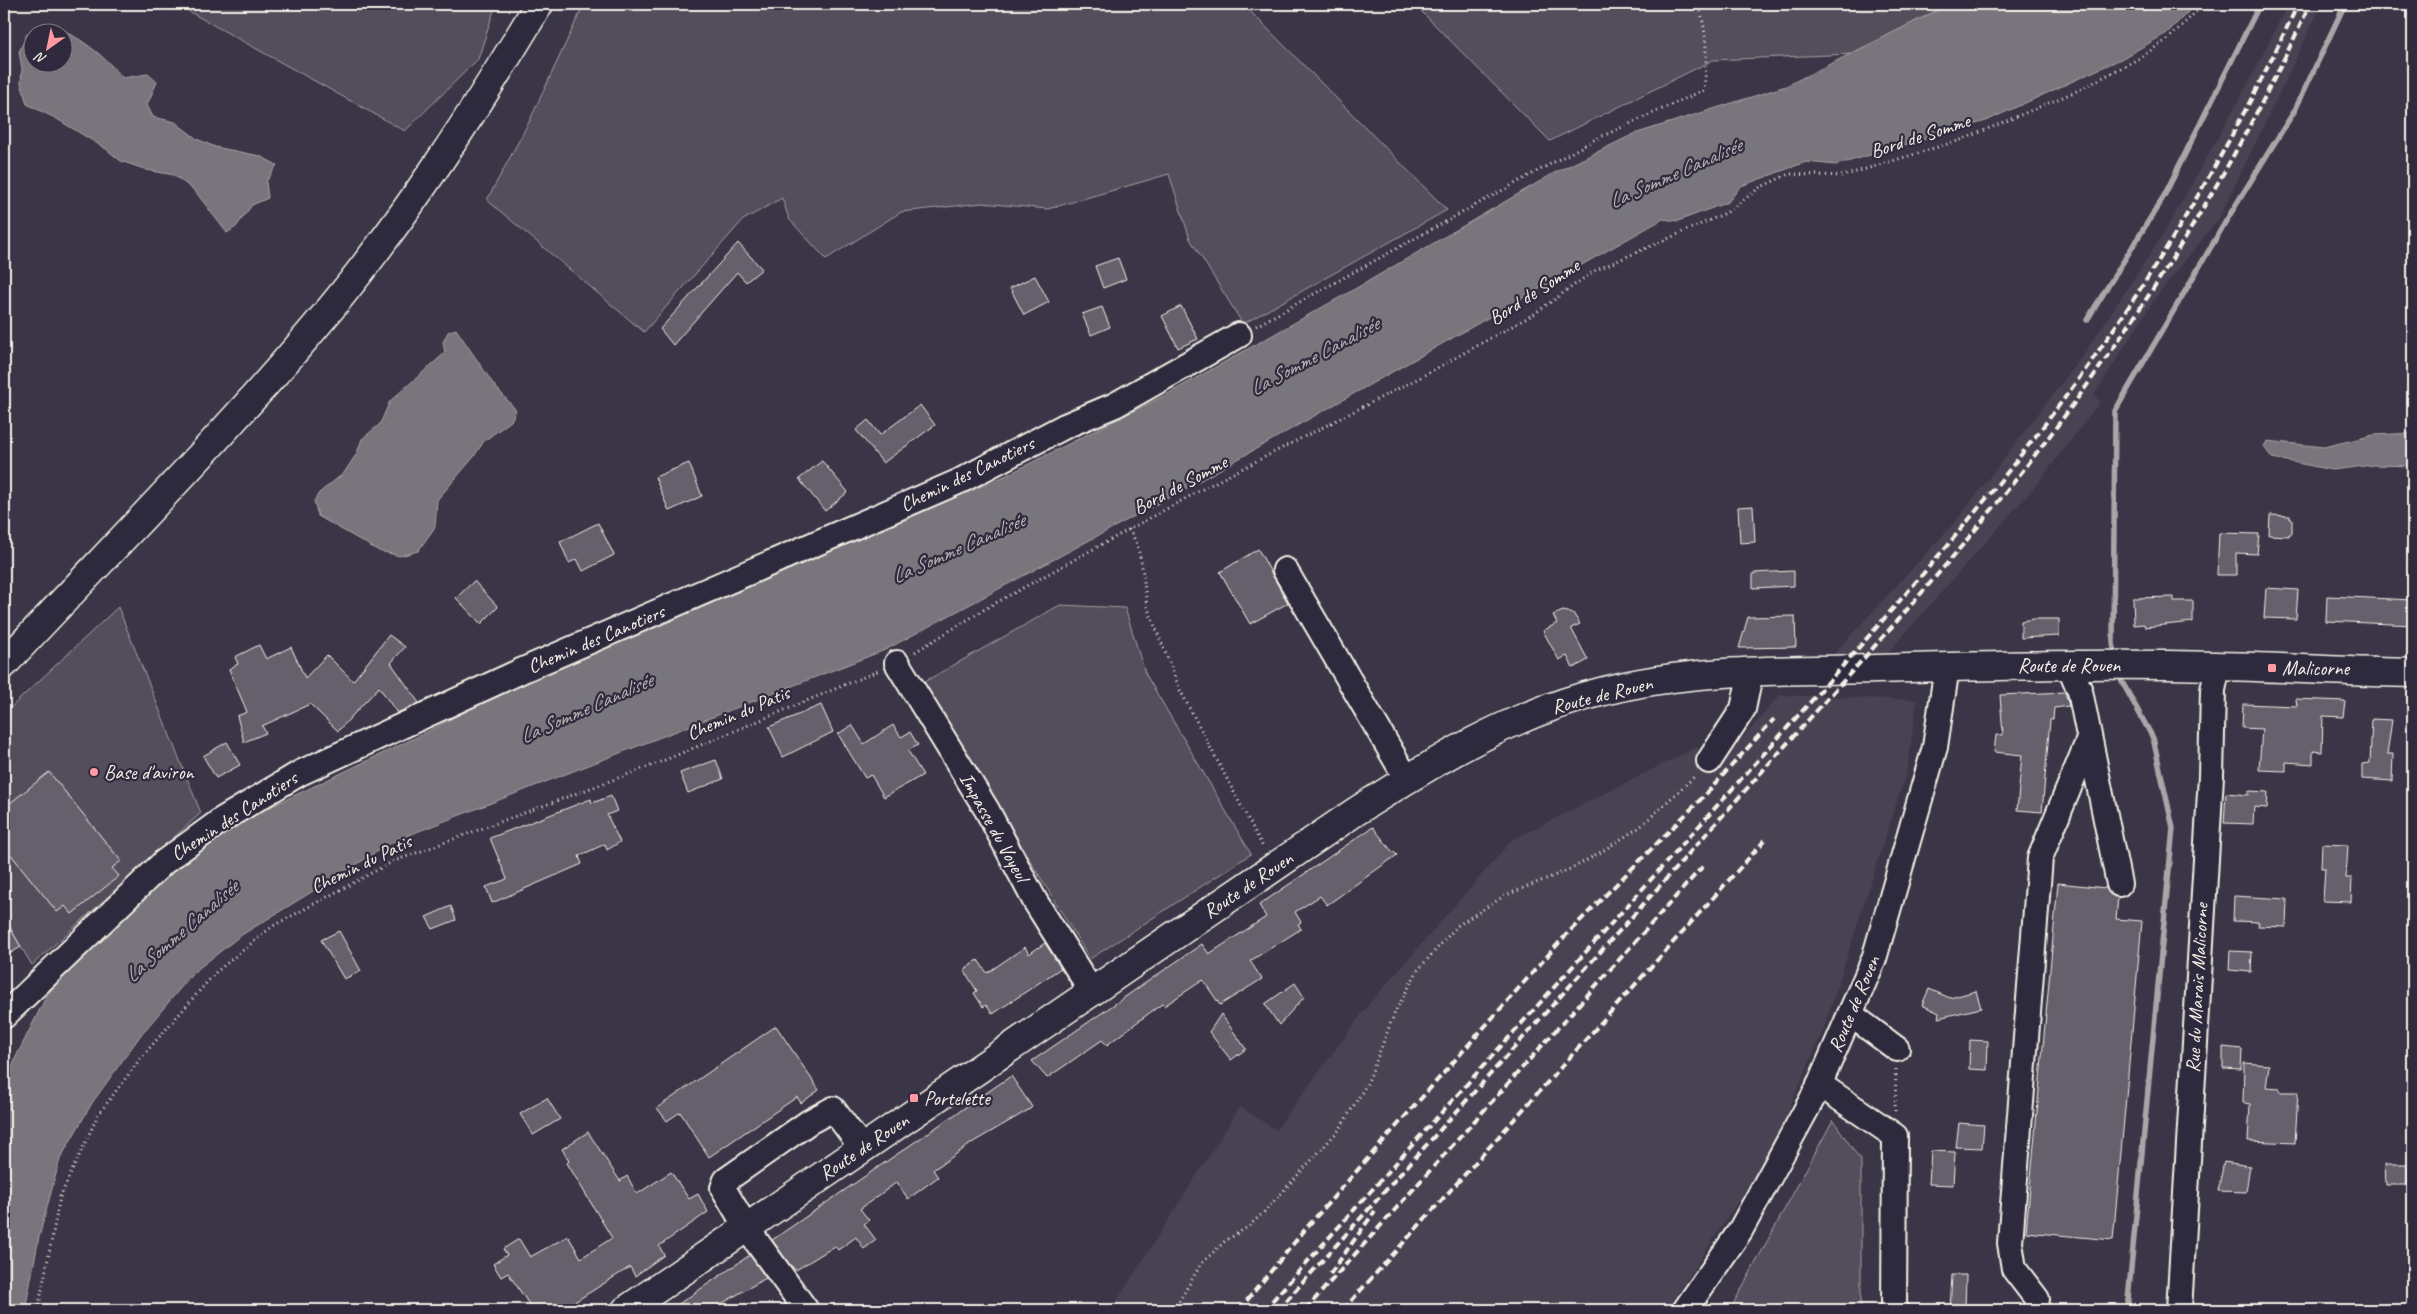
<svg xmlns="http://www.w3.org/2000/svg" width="2417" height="1314" viewBox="0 0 2417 1314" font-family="Caveat,sans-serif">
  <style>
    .built { fill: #484352 }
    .green { fill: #534e5c; stroke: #a4a0a2 }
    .water { fill: #78747b; stroke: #aaa6a7; fill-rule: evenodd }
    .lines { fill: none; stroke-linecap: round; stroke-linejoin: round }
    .stream { stroke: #aaa6a7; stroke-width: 5.5 }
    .building { fill: #65616c; stroke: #f4f1e8 }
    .minor-casing { stroke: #f4f1e8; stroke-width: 28 }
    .major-casing { stroke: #f4f1e8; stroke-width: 31 }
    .path { stroke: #f4f1e8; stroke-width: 3; stroke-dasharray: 1 4; stroke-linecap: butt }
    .minor { stroke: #2f2a3d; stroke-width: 24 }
    .major { stroke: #2f2a3d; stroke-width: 28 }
    .rail { stroke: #f4f1e8; stroke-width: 4; stroke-dasharray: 8 4; stroke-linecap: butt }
    .poi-dot { fill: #ff9aa2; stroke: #2f2a3d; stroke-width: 2 }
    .labels { text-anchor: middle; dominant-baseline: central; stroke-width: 4.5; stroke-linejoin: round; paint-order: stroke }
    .street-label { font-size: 20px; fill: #f4f1e8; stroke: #2f2a3d }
    .poi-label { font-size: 20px; fill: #f4f1e8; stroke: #2f2a3d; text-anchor: start }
    .water-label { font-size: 21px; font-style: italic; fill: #b6b2b2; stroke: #2f2a3d }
  </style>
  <rect width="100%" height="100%" fill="#3b3647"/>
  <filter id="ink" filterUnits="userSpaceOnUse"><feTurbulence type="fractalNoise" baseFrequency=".02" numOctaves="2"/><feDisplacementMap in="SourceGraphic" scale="10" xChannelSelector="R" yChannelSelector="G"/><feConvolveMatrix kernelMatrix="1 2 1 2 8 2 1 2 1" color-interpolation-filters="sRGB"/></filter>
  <g filter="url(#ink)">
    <g class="built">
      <path d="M2288,4h34l-102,213 -64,80 -62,98 6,7 -62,81 -154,174h-53l125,-136 128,-167 80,-121 86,-153z"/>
      <path d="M1780,695l137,5 -10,70 -84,261 -54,123 -102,156h-556l129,-203 36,23 94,-127 142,-163 185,-93 19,22z"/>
    </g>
    <g class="green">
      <path d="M188,4h308l-18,55 -73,72 -217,-120z"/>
      <path d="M584,4h659l204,206 -204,114 -53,-85 -21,-65 -121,35 -66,-6 -81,9 -75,47 -37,-40 -7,-21 -39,22 -99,112 -157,-132 42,-78z"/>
      <path d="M1414,4h536l-99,50 -138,6 -163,81z"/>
      <path d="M1060,605l65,3 20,65 106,181 -161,105 -168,-276z"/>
      <path d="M118,607l83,206 -169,152 -28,-46v-189l5,-21z"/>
      <path d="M1833,1120l28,41v149h-131z"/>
    </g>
    <g class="water">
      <path d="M1950,4h246l-29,29 -46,26 -135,62 -150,44 -30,-3 -65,24 -13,16 -50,19 -15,-2 -478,270 -300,161 -489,190 -156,96 -46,36 -54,64 -48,67 -32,56 -21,78 -14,73h-21v-220l11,-31 45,-90 129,-118 29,-19 203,-97 92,-49 494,-211 164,-83 182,-102 203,-118 78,-38 152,-48z"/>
      <path d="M50,25c30,11 52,29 73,53l25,-4 9,8 -10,23 6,12 22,5 22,17 18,8 45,9 17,9 -11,17 2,16 -16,7 -16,22 -9,6 -32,-42 -21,-16 -27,-5 -26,-9 -15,-12 -49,-30 -30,-15 -6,-21 1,-15 -3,-16 8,-18zM32,32h30v30h-30z"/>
      <path d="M456,329l38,56 22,25 -5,11 -27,20 -11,17 -36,42 -2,27 -17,24 -18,5 -21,-5 -61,-35 -4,-15 5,-8 25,-20 13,-20 5,-14 18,-15 10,-23 55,-48 -2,-11 5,-10z"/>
      <path d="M2413,433v33l-40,-1 -41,5 -60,-12 -8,-11 3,-6 57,6 50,-12z"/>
    </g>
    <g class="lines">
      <g class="stream">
        <path d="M2087,320l77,-124 96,-192"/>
        <path d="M2116,658l-3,-14 2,-233 114,-195 66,-106 50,-106"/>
        <path d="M2118,672l2,6 33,60 20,90 -46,482"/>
      </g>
    </g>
    <g class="building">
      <path d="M738,243l24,26 -16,13 -9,-10 -64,73 -13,-16z"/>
      <path d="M1118,258l8,21 -23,9 -8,-22z"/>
      <path d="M1035,276l14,26 -25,13 -14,-27z"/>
      <path d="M1181,306l17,33 -20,9 -16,-32z"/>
      <path d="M1102,307l8,20 -19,8 -9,-21z"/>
      <path d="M920,405l15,20 -52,38 -27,-33 12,-10 12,15z"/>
      <path d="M822,461l26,31 -23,19 -26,-32z"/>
      <path d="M689,463l13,33 -33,15 -14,-34z"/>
      <path d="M1753,506l2,36 -15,1 -2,-36z"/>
      <path d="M2270,515l20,1v3h2v15h-3v2l-20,-1z"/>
      <path d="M598,523l16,32 -31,16 -6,-12 -8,4 -9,-21z"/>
      <path d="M2219,533l40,1 -2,20 -21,-1v22h-19z"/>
      <path d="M1258,549l30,54 -38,21 -30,-52z"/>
      <path d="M1794,571v15l-41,2v-15z"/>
      <path d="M474,581l24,26 -17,17 -25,-26z"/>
      <path d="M2266,588l32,2 -2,29 -32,-1z"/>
      <path d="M2327,596l86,4v25l-87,-4z"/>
      <path d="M2174,597v4h19v21l-48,5 -1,-3 -10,1 -1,-27z"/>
      <path d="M1563,611l10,2 7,11 -9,4 17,32 -15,8 -6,-12 -8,4 -16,-29 14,-8 -4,-8z"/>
      <path d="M1795,616l1,31 -57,1 9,-31z"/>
      <path d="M2033,619h26v17l-38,2v-17z"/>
      <path d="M389,635l16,12 -14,16 28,40 -22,10 -18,-26 -41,44 -28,-27 -48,22 4,7 -22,9 -7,-26 10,-4 -18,-43 9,-5 -3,-7 24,-12 7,14 25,-12 14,31 22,-23 26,26z"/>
      <path d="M2065,692l4,14 -15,2 -1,11 -3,1 -8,92 -25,-2 5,-55 -28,-3 2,-17h7l-3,-40z"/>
      <path d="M2296,699l49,2 -2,16 -20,-1 -1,36 -9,-1v13l-27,-2v9l-27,-1 3,-41 -20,-1 1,-24 54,2z"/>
      <path d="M821,705l12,27 -50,25 -14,-30z"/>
      <path d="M2372,719l20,1 -5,34h6l-1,27 -30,-2v-15l8,-1z"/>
      <path d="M852,725l12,19 29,-19 8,12 9,-5 8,13 -10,6 15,24 -39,22 -13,-22 -6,3 -27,-44z"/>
      <path d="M227,742l13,23 -24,13 -13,-22z"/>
      <path d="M716,760l7,19 -35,14 -8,-20z"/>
      <path d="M49,772l72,89 -9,7 7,8 -47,38 -7,-8 -8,6 -53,-66v-38z"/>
      <path d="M2249,791l19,1 -1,16 -13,-1 -1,17 -29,-1 2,-30 23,2z"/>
      <path d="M611,796l6,15 -10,4 13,27 -13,8 -2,-6 -26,12 3,8 -90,39 -6,-16 21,-8 -17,-41 101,-39 1,4z"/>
      <path d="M1373,827l17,22 7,6 -70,50 -7,-9 -25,16 6,10 -3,2 3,5 -51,32 12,18 -42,26 -17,-25 -39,26 -2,-2 -14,10 -41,31 -5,-5 -55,38 -15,-17 170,-117 7,10 57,-37 -7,-12z"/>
      <path d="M2322,844l26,1 -2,33h6l-1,24 -28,-1 2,-33h-4z"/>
      <path d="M2058,883l48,5 3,5 9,4 -2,22 26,2 -29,319 -87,-8z"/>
      <path d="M2234,896l53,3 -1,28 -28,-1 1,-4 -26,-1z"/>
      <path d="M451,906l5,14 -23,9 -7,-12z"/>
      <path d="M4,917l17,30 -17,10z"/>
      <path d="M339,931l22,40 -17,8 -23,-39z"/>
      <path d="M1045,943l16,25 -68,46 -7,-9 -3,2 -9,-14 3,-2 -13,-21 14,-10 9,13 38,-26 4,7z"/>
      <path d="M2230,951l22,1 -1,20 -22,-2z"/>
      <path d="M1295,983l9,14 -25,28 -14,-21z"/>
      <path d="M1929,989l21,9 26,-7 5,17 -43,10 1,-5 -17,-8z"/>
      <path d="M1221,1014l25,35 -15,11 -22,-28z"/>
      <path d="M776,1026l43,64 -18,13 -4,-6 -88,60 -29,-45 -13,9 -10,-13z"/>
      <path d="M1970,1040l18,1 -1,29 -18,-1z"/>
      <path d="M2223,1047l19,2 -1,20 -18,-1z"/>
      <path d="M2244,1063l25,2 -3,23 14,1 1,3h17l-3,51 -47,-2 2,-37 -7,-1z"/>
      <path d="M1011,1076l21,31 -2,2 -55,32 -42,29 5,7 -30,22 -11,-17 -37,27 9,11 -5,4 12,16 -12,9 -8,-12 -18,13 -3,-4 -39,24 -6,-5 -18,-25z"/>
      <path d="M547,1098l13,21 -27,16 -13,-21z"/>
      <path d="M1959,1123l25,2 -2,23 -26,-1z"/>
      <path d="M588,1132l32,49 7,-5 10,18 34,-22 18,27 9,-5 10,18 -49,34 5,9 -29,21 -5,-9 -57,36 3,7h-43l-25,-37 -7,4 -8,-13 14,-9 -4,-6 16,-10 11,18 38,-21 13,22 31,-20 -45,-75 2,-2 -7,-12z"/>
      <path d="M1931,1151l24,1 -2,33 -24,-1z"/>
      <path d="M2224,1162l26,4 -4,26 -28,-1z"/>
      <path d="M2385,1164h22v21h-21z"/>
      <path d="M750,1255l16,23 -45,26 4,6h-55z"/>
      <path d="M1952,1275h14l-1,35h-15z"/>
    </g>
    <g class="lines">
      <defs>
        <g id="minor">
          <path d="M1285,570l122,209"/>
          <path d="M897,663l90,147 48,91 57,91"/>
          <path d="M2069,665l11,26 39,193"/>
          <path d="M1709,761l34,-52 8,-38"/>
          <path d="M1850,1014l47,35"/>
          <path d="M4,1016l160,-154 59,-43 77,-46 223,-103 437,-189 105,-55 50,-21 124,-70"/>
          <path d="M1819,1084l76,52 -1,174"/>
          <path d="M2037,1299l-23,-30 -4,-26 30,-385 49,-119"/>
          <path d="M806,1310l-60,-83 -23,-39 3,-8 83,-58 24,-13 29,39"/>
          <path d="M1685,1310l55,-79 77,-141 57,-131 61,-212 12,-80"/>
          <path d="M2179,1310l32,-534 2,-86 5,-24"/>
        </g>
        <g id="major">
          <path d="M4,664c110,-118 224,-232 327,-356 78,-95 145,-199 208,-304"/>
          <path d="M626,1310l729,-498c80,-51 155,-98 249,-121 89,-23 182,-20 273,-22 113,-3 226,-6 339,-3 66,1 131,6 197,7"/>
        </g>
      </defs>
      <use href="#minor" class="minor-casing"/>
      <use href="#major" class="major-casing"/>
      <g class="path">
        <path d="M1256,326l338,-186 110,-50c3,-30 4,-58 -6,-86"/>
        <path d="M1129,529l8,15 5,22 5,40 33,84 84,159"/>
        <path d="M915,652l75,-46 220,-121 209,-107 115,-64 60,-43 132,-58 33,-25 30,-14 54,2 121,-37 115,-49 59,-31 30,-20 36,-35"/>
        <path d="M1895,1111l1,-41"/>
        <path d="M38,1310l22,-113 38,-82 42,-56 76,-87 57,-46 119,-64 261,-97 225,-94"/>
        <path d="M1174,1310l27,-46 24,-23 23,-14 16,-15 75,-82 29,-48 27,-70 23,-42 39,-44 47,-30 69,-28 28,-16 39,-25 55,-51"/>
      </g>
      <use href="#minor" class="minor"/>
      <use href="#major" class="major"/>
      <g class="rail">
        <path d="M1330,1274l45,-63"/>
        <path d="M1239,1310l69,-84 257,-290 140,-141 69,-76"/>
        <path d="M1264,1310l576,-641c63,-72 126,-143 184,-218 109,-138 200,-288 274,-447"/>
        <path d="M1278,1310c157,-175 315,-349 472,-525 96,-108 197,-215 285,-330 108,-140 202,-291 275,-451"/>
        <path d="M1305,1310l399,-445"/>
        <path d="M1343,1310l422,-470"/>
      </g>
    </g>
  </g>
  <g class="poi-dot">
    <rect x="2267" y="663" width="10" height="10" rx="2.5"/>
    <circle cx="94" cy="772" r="5"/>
    <rect x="909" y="1093" width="10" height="10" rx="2.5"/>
  </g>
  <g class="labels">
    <g class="street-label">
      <text transform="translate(1920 136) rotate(-18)">Bord de Somme</text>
      <text transform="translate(1534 292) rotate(-33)">Bord de Somme</text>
      <text transform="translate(967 474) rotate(-26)">Chemin des Canotiers</text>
      <text transform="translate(1180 485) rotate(-28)">Bord de Somme</text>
      <text transform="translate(596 639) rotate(-23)">Chemin des Canotiers</text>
      <text x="2069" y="665">Route de Rouen</text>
      <text transform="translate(1602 695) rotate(-14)">Route de Rouen</text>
      <text transform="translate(738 713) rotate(-23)">Chemin du Patis</text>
      <text transform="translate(234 816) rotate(-33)">Chemin des Canotiers</text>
      <text transform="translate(994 827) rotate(61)">Impasse du Voyeul</text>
      <text transform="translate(361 864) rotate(-26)">Chemin du Patis</text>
      <text transform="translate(1248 885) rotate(-34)">Route de Rouen</text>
      <text transform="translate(2197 988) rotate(-87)">Rue du Marais Malicorne</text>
      <text transform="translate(1854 1004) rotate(-67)">Route de Rouen</text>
      <text transform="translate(864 1147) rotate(-34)">Route de Rouen</text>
    </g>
    <g class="poi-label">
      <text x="2282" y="668">Malicorne</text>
      <text x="104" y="772">Base d'aviron</text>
      <text x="924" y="1098">Portelette</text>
    </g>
    <g class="water-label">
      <text transform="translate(1675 173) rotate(-24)">La Somme Canalisée</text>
      <text transform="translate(1314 356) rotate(-28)">La Somme Canalisée</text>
      <text transform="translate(958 548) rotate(-24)">La Somme Canalisée</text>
      <text transform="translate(586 708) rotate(-24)">La Somme Canalisée</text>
      <text transform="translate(181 931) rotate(-41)">La Somme Canalisée</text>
    </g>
  </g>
  <rect width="2417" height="1314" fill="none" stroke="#2f2a3d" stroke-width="20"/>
  <rect x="10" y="10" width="2397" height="1294" fill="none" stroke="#f4f1e8" stroke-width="2" filter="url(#ink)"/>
  <g transform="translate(48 48) rotate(213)"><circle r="24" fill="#2f2a3d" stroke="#7e7a81"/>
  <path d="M0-4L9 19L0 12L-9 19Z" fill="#ff9aa2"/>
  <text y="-8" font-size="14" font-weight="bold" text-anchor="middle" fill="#f4f1e8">N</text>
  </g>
</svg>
